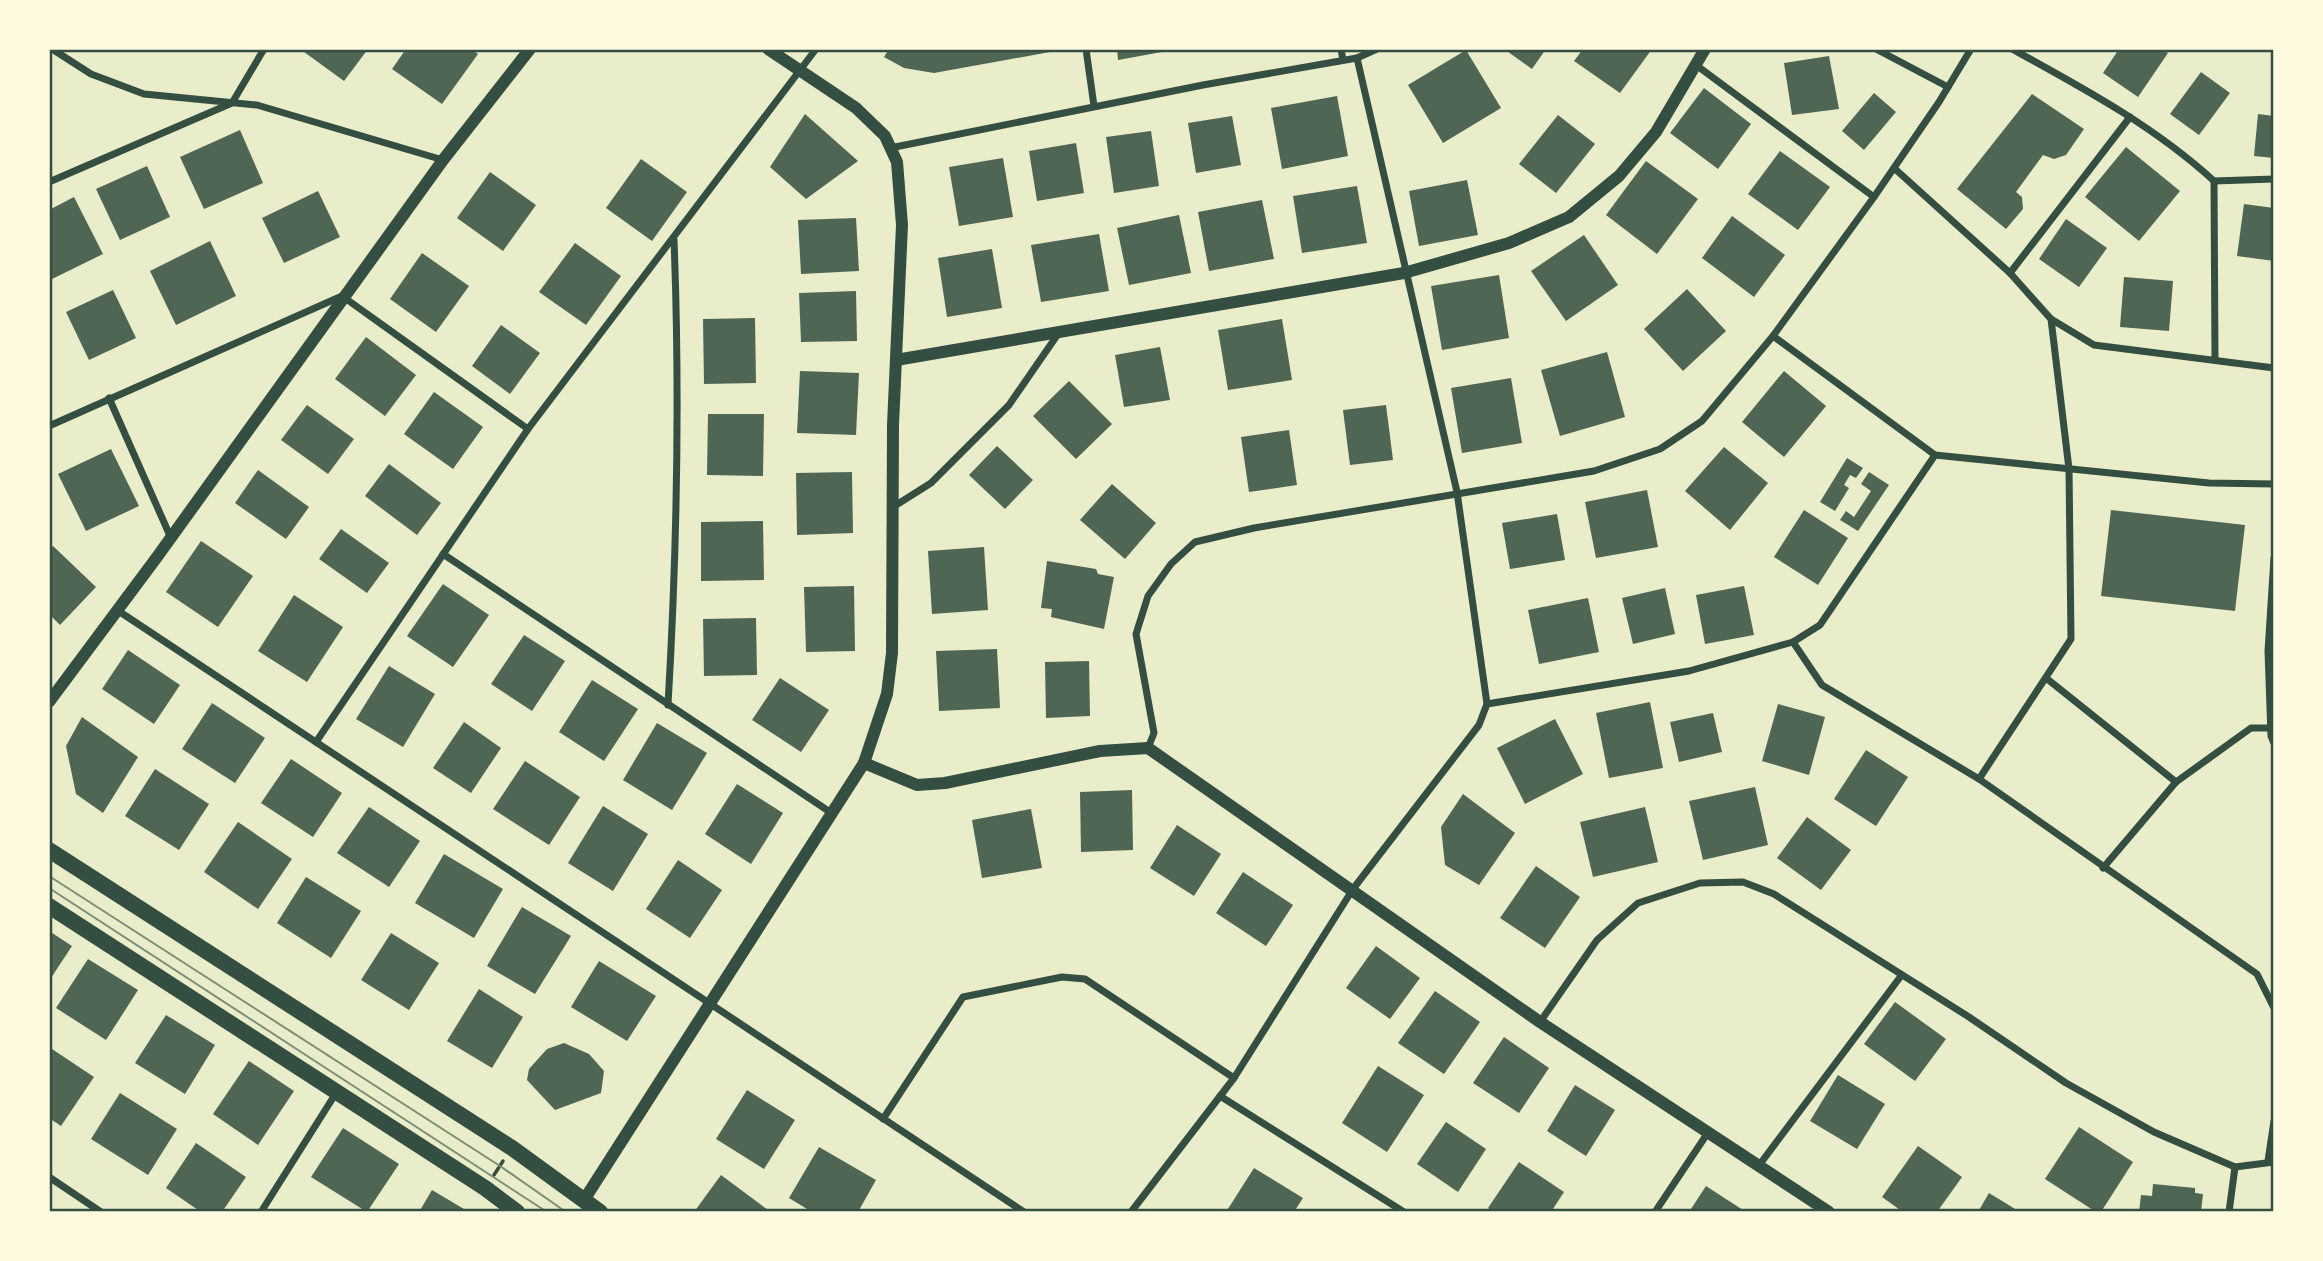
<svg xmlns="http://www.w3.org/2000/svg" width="2323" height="1261" viewBox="0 0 2323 1261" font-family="'Fira Sans Condensed',sans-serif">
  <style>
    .building { fill: #4f6655 }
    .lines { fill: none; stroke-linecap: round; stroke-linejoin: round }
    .path { stroke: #344e41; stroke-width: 3.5 }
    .minor { stroke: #344e41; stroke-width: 7 }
    .tertiary { stroke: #344e41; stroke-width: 12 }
    .primary { stroke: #344e41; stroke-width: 16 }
    .tram { stroke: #7c8e77; stroke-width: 2 }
    .neatline { fill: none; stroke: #344e41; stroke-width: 2.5 }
  </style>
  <rect width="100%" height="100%" fill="#e9edc9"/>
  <g class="building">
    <path d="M300,49h68l-24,32z"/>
    <path d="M406,49h65l7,5 -36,50 -50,-35z"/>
    <path d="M889,49h161v3l-116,21 -30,-5 -20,-11z"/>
    <path d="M1117,49h56v1l-55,10z"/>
    <path d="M1504,49h42l-14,20z"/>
    <path d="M1583,49h69l-32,44 -46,-32z"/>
    <path d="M2119,49h42l7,4 -30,44 -35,-24z"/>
    <path d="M1466,50l35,58 -58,35 -35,-58z"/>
    <path d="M1829,56l10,53 -47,6 -8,-52z"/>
    <path d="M2201,72l29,21 -31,42 -29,-21z"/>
    <path d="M1704,88l47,36 -33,45 -48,-36z"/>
    <path d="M1874,93l22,19 -32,38 -22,-19z"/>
    <path d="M2032,94l52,35 -18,26 -12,4 -11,-4 -27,37 6,5 1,12 -17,20 -49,-40z"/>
    <path d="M1337,96l11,60 -66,13 -11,-61z"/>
    <path d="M805,114l53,47 -52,38 -36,-32z"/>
    <path d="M2258,114l16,2v42l-20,-2z"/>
    <path d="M1558,115l37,29 -39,49 -37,-29z"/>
    <path d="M1232,116l9,49 -45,8 -8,-50z"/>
    <path d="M240,130l23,53 -59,26 -24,-52z"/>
    <path d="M1151,131l8,55 -45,7 -8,-56z"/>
    <path d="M1076,143l8,50 -47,8 -8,-50z"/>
    <path d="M2126,147l54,44 -41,50 -54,-44z"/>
    <path d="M1780,151l50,36 -32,43 -50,-36z"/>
    <path d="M1003,158l10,59 -54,9 -10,-59z"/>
    <path d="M641,159l46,33 -35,49 -46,-33z"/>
    <path d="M1646,161l52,38 -41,55 -51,-39z"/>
    <path d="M147,166l23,51 -50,23 -24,-51z"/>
    <path d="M490,172l46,33 -33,46 -46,-33z"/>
    <path d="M1467,180l11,55 -59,11 -10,-55z"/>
    <path d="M1357,186l10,57 -65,10 -9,-57z"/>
    <path d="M318,191l22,46 -56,26 -22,-45z"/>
    <path d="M74,197l29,57 -53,26 -1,-70z"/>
    <path d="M1262,200l12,59 -65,12 -11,-59z"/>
    <path d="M2244,204l30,4v53l-37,-5z"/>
    <path d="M1179,215l12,58 -62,12 -12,-57z"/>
    <path d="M1732,216l53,39 -31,42 -52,-39z"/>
    <path d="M856,218l3,53 -58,3 -3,-54z"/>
    <path d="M2066,219l41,29 -28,39 -40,-28z"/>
    <path d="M1099,234l10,57 -68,11 -10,-57z"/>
    <path d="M1584,235l34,50 -52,36 -35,-50z"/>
    <path d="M210,241l26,55 -60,29 -26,-54z"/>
    <path d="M575,243l46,33 -35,49 -47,-33z"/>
    <path d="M992,249l10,59 -55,9 -9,-59z"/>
    <path d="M422,253l47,33 -33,46 -46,-33z"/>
    <path d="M1499,275l10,63 -67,12 -11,-64z"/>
    <path d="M2124,277l49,4 -4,50 -49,-4z"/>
    <path d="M1687,289l39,42 -43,40 -39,-42z"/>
    <path d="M113,290l23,48 -47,22 -23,-48z"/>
    <path d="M856,291l1,50 -56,1 -2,-49z"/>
    <path d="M755,318l1,65 -52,1 -1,-65z"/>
    <path d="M1282,319l10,61 -64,10 -10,-60z"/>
    <path d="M501,325l39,28 -30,41 -38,-28z"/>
    <path d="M366,337l50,38 -31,41 -50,-37z"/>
    <path d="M1160,347l10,53 -46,7 -9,-52z"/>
    <path d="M1607,352l18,65 -65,19 -19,-66z"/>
    <path d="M800,371l59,2 -3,62 -59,-2z"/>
    <path d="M1784,371l42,35 -42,51 -42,-35z"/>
    <path d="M1511,378l11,65 -60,10 -11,-65z"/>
    <path d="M1069,381l43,43 -36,35 -43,-43z"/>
    <path d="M434,392l49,35 -30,42 -49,-35z"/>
    <path d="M307,405l47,34 -26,35 -47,-34z"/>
    <path d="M1386,405l7,55 -43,5 -7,-55z"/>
    <path d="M708,414h56l-1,62 -56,-1z"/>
    <path d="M1289,430l8,55 -48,7 -8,-55z"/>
    <path d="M997,446l36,34 -28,29 -36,-34z"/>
    <path d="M1724,447l44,36 -38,47 -45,-39z"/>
    <path d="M111,449l28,57 -53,25 -28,-57z"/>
    <path d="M1847,458l16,10 -7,10 -6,-3 -6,10 5,3 -14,23 -15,-9z"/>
    <path d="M389,464l52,39 -24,32 -52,-39z"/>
    <path d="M258,470l51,37 -23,32 -51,-36z"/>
    <path d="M852,472l1,61 -56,2 -1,-62z"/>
    <path d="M1869,472l20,13 -31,46 -18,-11 6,-9 8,6 17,-26 -10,-7z"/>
    <path d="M1112,484l44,39 -31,36 -45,-39z"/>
    <path d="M1647,490l11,57 -62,11 -11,-56z"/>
    <path d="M1804,510l44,28 -30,47 -44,-28z"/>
    <path d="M2111,510l134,15 -10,86 -134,-15z"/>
    <path d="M1557,514l8,46 -55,9 -8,-46z"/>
    <path d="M763,521l1,59 -63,1v-59z"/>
    <path d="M341,529l48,34 -22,30 -48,-34z"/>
    <path d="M201,541l52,35 -35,51 -52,-35z"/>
    <path d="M53,546l43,41 -36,38 -11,-11v-64z"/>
    <path d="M984,547l4,63 -56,4 -4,-63z"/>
    <path d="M1047,561l49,8 2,5 16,3 -10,52 -53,-12 1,-8 -11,-1z"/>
    <path d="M443,584l46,31 -36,52 -46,-31z"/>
    <path d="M854,586l1,65 -49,1 -2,-65z"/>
    <path d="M1744,586l10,49 -49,9 -9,-49z"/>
    <path d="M1665,588l10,46 -42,10 -11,-46z"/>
    <path d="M294,595l49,32 -36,55 -49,-31z"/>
    <path d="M1588,598l11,54 -60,12 -11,-54z"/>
    <path d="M756,618l1,57 -53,1 -1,-57z"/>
    <path d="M524,635l41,26 -33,50 -41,-27z"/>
    <path d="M997,649l3,59 -61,3 -3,-60z"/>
    <path d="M128,650l52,35 -26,39 -52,-35z"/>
    <path d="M1089,661l1,55 -44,2 -1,-56z"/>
    <path d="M389,666l46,28 -32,53 -47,-28z"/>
    <path d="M780,678l49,32 -28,42 -49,-32z"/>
    <path d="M592,680l46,29 -34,52 -45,-29z"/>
    <path d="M1650,702l13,66 -54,10 -13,-65z"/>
    <path d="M212,703l53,35 -30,45 -53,-34z"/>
    <path d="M1778,704l47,13 -16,58 -47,-14z"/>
    <path d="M1713,713l9,39 -43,10 -9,-40z"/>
    <path d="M82,717l56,40 -35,56 -27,-19 -10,-48z"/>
    <path d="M1555,719l28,55 -58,30 -28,-56z"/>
    <path d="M464,722l37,26 -30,45 -38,-25z"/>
    <path d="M657,723l50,30 -35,57 -49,-30z"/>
    <path d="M1866,750l42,27 -32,49 -42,-27z"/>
    <path d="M291,759l51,34 -29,44 -52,-34z"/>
    <path d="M525,761l55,36 -31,48 -56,-36z"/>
    <path d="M155,769l54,35 -30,46 -54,-34z"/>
    <path d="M737,784l46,29 -32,51 -46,-30z"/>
    <path d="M1755,787l13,58 -65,15 -14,-59z"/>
    <path d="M1132,790l1,60 -52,2 -1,-60z"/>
    <path d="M1463,794l52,39 -36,52 -34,-20 -4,-38z"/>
    <path d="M603,806l45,28 -35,57 -45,-28z"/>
    <path d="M369,807l51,34 -31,46 -52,-34z"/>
    <path d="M1645,807l13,55 -65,15 -13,-55z"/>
    <path d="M1031,809l11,59 -60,10 -10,-58z"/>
    <path d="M1807,817l44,33 -30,40 -44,-32z"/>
    <path d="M238,822l54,37 -34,50 -54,-37z"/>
    <path d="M1177,825l44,29 -27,42 -44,-28z"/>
    <path d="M444,854l59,35 -29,49 -59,-35z"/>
    <path d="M678,860l44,30 -32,48 -44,-29z"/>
    <path d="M1536,866l44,31 -35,51 -45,-30z"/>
    <path d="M1243,872l50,33 -27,41 -50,-33z"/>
    <path d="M306,877l55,34 -30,47 -54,-35z"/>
    <path d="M522,907l49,29 -36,58 -48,-28z"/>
    <path d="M49,931l23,15 -23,35z"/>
    <path d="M391,933l48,30 -30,47 -48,-30z"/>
    <path d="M1376,946l44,32 -30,41 -44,-31z"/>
    <path d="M88,959l50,31 -32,50 -50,-32z"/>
    <path d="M599,961l57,35 -29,45 -56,-34z"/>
    <path d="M479,989l44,28 -31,51 -45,-27z"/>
    <path d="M1435,991l45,31 -36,52 -46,-31z"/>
    <path d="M1895,1002l51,37 -31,42 -51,-37z"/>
    <path d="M166,1015l49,30 -30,49 -50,-31z"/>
    <path d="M1504,1037l45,31 -30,45 -46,-30z"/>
    <path d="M564,1043l25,11 15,17 -3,22 -46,17 -28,-30 2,-11 18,-20z"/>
    <path d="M49,1047l45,30 -33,49 -12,-8z"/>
    <path d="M249,1061l45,30 -36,54 -45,-31z"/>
    <path d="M1378,1066l46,29 -37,57 -45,-29z"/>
    <path d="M1838,1075l47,29 -28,45 -47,-28z"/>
    <path d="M1575,1085l40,25 -29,46 -39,-25z"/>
    <path d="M747,1090l48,30 -31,49 -48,-30z"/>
    <path d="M120,1093l57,36 -29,46 -57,-36z"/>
    <path d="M1446,1122l40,27 -28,43 -41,-28z"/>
    <path d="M2079,1127l54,35 -32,50h-5l-51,-33z"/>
    <path d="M343,1128l56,36 -32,48 -56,-35z"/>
    <path d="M196,1143l50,34 -24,35h-21l-35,-24z"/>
    <path d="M1918,1146l44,31 -25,35h-34l-21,-15z"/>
    <path d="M819,1147l57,33 -18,32h-46l-23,-14z"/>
    <path d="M1519,1162l45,30 -13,20h-57l-6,-4z"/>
    <path d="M1254,1168l49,30 -9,14h-68z"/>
    <path d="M721,1175l47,35 -2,2h-72z"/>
    <path d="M2153,1184l42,4v5l8,1 -2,18h-62l2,-17 11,1z"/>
    <path d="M1706,1186l40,26h-57z"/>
    <path d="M432,1190l37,22h-50z"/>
    <path d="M1989,1193l31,19h-42z"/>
  </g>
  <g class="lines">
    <path class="path" d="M494,1175l9,-14"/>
    <g class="minor">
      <path d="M52,49l39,25 53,20 113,11 186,55"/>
      <path d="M1086,49l8,57"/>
      <path d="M1341,49l2,11"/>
      <path d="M1876,49l72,38"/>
      <path d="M2012,49c71,39 142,77 202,132l1,179"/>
      <path d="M1696,65l178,132"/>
      <path d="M890,148l313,-63 154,-27 20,-9"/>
      <path d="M1894,168l116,105 41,46 43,26 180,23"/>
      <path d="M2214,181l60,-2"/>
      <path d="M49,182l183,-79 32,-54"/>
      <path d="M2010,273l120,-156"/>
      <path d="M1773,336l162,119 274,28 65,1"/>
      <path d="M109,398l62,140"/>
      <path d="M49,426l293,-130 186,133"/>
      <path d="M893,507l38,-24 78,-78 49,-71"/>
      <path d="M443,554l387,258"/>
      <path d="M2274,558l-6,93 3,85 3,7"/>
      <path d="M117,610l907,602"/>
      <path d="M1793,642l29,43 157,94 278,195 17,34"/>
      <path d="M2046,678l130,104"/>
      <path d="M1487,704l202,-33 104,-29 27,-17 115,-170"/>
      <path d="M668,705c9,-155 12,-310 6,-465"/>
      <path d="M316,742l212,-313 288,-380"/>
      <path d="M1148,748l6,-15 -18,-99 12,-38 23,-32 24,-22 59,-14 340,-57 66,-22 42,-28 71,-85 101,-139 65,-95 32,-53"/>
      <path d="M1979,779l92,-140 -2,-170 -18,-150"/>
      <path d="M2103,868l73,-86 75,-54h20"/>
      <path d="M1540,1022l57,-82 41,-37 62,-20 43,-1 31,12 195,123 97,66 88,49 81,35 39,-5"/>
      <path d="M1220,1096l184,116"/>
      <path d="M883,1119l80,-122 99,-20 23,2 149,99"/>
      <path d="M2268,1161l6,-40"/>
      <path d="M1760,1164l141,-188"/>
      <path d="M49,1177l52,35"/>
      <path d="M261,1212l75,-119"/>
      <path d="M1131,1212l103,-134 119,-189 126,-164 8,-21 -30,-212 -100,-434"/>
      <path d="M1655,1212l54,-81"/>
      <path d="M2229,1212l6,-45"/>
    </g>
    <g class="tertiary">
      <path d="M896,360l508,-87 105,-30 60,-26 50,-41 37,-44 49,-83"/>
      <path d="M49,702l108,-145 286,-397 87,-111"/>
      <path d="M864,763l53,22 28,-2 155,-32 48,-3 392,274 289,190"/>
      <path d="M584,1200l280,-437 23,-69 5,-41 1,-228 9,-200 -5,-63 -12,-26 -29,-28 -88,-59"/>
    </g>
    <g class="primary">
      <path d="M49,850l463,298 88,64"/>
      <path d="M49,906l436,282 32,24"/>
    </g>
    <g class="tram">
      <path d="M49,876l451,290 66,46"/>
      <path d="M49,888l498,324"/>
    </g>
  </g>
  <rect width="2323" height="1261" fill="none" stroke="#fefae0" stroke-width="102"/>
  <rect x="51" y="51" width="2221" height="1159" class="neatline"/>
</svg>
